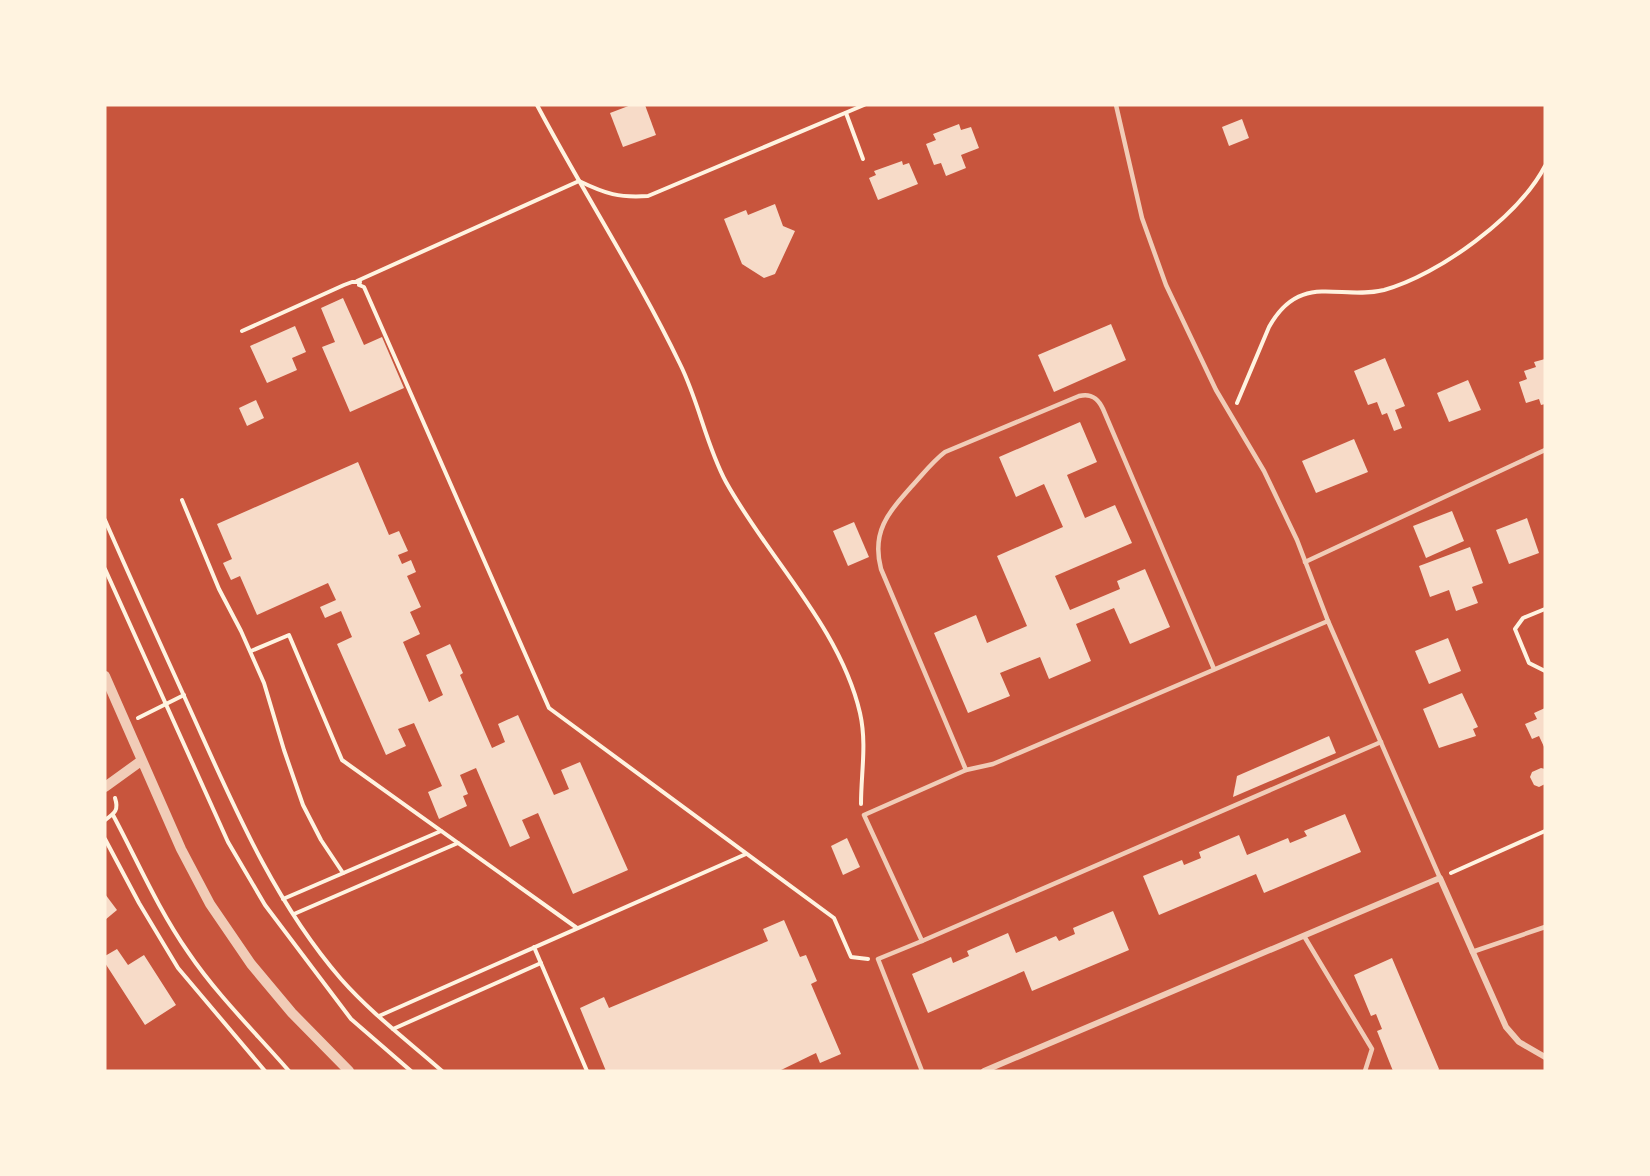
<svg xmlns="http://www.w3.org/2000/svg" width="1650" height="1176" viewBox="0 0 1650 1176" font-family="Lato,sans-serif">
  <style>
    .building { fill: #f7dbc8 }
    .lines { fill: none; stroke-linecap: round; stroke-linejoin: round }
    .path { stroke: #fff3e0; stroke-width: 4 }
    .service { stroke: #f1ccb7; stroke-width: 4.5 }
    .minor { stroke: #f1ccb7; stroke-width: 6 }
    .tertiary { stroke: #f1ccb7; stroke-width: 10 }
  </style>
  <rect width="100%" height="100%" fill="#c8553d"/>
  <g class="building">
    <path d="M631,105h14l11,30 -33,12 -13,-34z"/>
    <path d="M1242,119l7,19 -20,8 -7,-19z"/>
    <path d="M959,124l2,6 10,-3 8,21 -18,7 5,13 -20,8 -5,-13 -7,2 -8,-21 10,-4 -3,-6z"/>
    <path d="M902,161l1,4 6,-2 9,21 -40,16 -9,-22 7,-3 -2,-4z"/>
    <path d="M775,204l8,22 12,5 -20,43 -11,4 -22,-14 -18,-45 22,-9 2,5z"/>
    <path d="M343,298l21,47 18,-8 22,51 -54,24 -28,-65 13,-5 -14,-34z"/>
    <path d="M1111,324l15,36 -72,32 -16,-37z"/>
    <path d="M295,326l11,26 -14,6 5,12 -30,13 -17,-37z"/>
    <path d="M1385,358l20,48 -10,4 7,18 -8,3 -7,-18 -5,2 -5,-13 -9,3 -14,-34z"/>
    <path d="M1545,359v45l-4,1 -2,-6 -13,4 -7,-21 8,-3 -3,-8 12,-4 -2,-5z"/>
    <path d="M1468,380l13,30 -32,12 -12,-29z"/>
    <path d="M256,400l8,18 -17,8 -8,-18z"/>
    <path d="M1080,422l17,40 -30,13 18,43 30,-13 17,38 -77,33 15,34 50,-21 -3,-8 28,-12 25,58 -40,17 -16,-36 -38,16 15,37 -42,18 -9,-22 -40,16 10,23 -42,17 -34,-80 42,-18 11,28 40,-17 -30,-70 66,-29 -19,-43 -28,13 -17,-40z"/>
    <path d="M1354,439l14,33 -52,21 -14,-32z"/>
    <path d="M358,462l31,73 10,-4 9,20 -10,4 4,9 9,-4 5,12 -9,4 14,31 -11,5 10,22 -17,8 26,60 14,-7 -17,-40 24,-11 13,29 -3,2 32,73 13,-6 -7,-18 20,-9 36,80 15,-6 -8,-19 19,-8 48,108 -55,24 -35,-81 -16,7 8,18 -20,9 -34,-79 -16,7 8,19 -5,2 4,10 -28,13 -11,-27 14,-6 -28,-63 -16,6 8,17 -20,9 -49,-111 15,-7 -11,-26 -16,7 -5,-11 16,-7 -8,-17 -71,32 -17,-39 -9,4 -8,-17 9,-4 -15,-35z"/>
    <path d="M1452,511l12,30 -38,17 -13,-32z"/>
    <path d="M1527,518l12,35 -30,11 -13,-34z"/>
    <path d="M854,522l15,35 -21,9 -15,-35z"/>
    <path d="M1470,547l13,36 -11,4 6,16 -22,8 -7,-21 -19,7 -11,-31z"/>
    <path d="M1448,638l13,33 -32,13 -14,-33z"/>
    <path d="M1462,693l16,34 -5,2 3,7 -37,12 -16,-39z"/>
    <path d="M1545,708v41l-6,-13 -7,3 -7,-15 12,-5 -3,-6z"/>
    <path d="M1329,736l7,17 -103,44 4,-21z"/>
    <path d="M1541,768l4,1v15l-6,3 -5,-2 -4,-8 2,-5z"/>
    <path d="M1345,814l16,38 -97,41 -8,-19 -97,41 -16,-39 39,-16 2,5 17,-7 -2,-6 40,-17 8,20 41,-17 2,5 17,-7 -3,-5z"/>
    <path d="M847,838l13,29 -17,8 -12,-29z"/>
    <path d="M105,894l12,16 -12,10z"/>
    <path d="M1113,911l16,39 -97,41 -8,-20 -96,42 -16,-39 39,-17 2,6 16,-7 -2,-5 41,-18 8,20 40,-17 3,5 16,-7 -2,-6z"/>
    <path d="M784,920l16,37 6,-2 11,26 -6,3 30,70 -21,9 -4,-10 -37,18h-173l-26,-63 24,-11 5,11 159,-67 -5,-12z"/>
    <path d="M117,949l11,16 16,-10 32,50 -31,20 -40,-62v-7z"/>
    <path d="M1392,958l47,111 -1,2h-45l-16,-40 5,-2 -6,-15 -5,2 -17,-41z"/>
  </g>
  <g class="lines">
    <g class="path">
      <path d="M537,105c46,87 100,170 143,259 19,38 26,81 46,118 42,76 114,145 134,231 7,31 1,60 1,91"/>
      <path d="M846,113l17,46"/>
      <path d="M357,281l222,-100c27,13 40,17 69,15l216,-91"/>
      <path d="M242,331l102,-46 8,-3h8l-1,3 5,2 185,421 285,210 17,39 17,2"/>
      <path d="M1237,403l32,-76c31,-56 70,-26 115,-37 55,-15 135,-74 161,-124"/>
      <path d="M182,500l37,89 22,42 23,52 20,67 19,55 18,35 22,33"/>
      <path d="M105,520c30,69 62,138 93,207 40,89 79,178 143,252 30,34 67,62 101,92"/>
      <path d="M105,569l123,273 37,63 86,114 60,52"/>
      <path d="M1545,609l-22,9 -8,11 14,34 16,8"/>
      <path d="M251,651l38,-16 53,125 235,168"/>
      <path d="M138,718l46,-23"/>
      <path d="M113,815c24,45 45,94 75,137 29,43 67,80 101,119"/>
      <path d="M105,820c10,-7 14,-10 10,-22"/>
      <path d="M105,839l34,64 39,65 87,103"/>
      <path d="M1451,873l94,-42"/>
      <path d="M283,899l158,-68"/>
      <path d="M294,914l164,-71"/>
      <path d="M534,947l53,124"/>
      <path d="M379,1016l367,-162"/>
      <path d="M393,1029l148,-66"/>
    </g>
    <g class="service">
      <path d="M1116,105l26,113 24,67 50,105 48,81 33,69 31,81"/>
      <path d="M1305,562l240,-112"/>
      <path d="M966,770l-85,-201c-10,-38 8,-57 31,-83 11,-12 21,-25 33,-34l134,-56c12,-3 19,2 24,13l111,260"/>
      <path d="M1304,936l68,113 -7,22"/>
      <path d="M922,941l459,-199"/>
      <path d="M1472,952l73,-25"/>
      <path d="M922,1071l-44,-112 44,-18 -58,-126 102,-45 27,-6 335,-143 112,257"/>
    </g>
    <path class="minor" d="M984,1071l456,-193 66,149 13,15 26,15"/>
    <g class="tertiary">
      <path d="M105,676l76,173 29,55 41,60 41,49 57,58"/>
      <path d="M105,787l36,-26"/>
    </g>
  </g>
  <rect width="1650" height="1176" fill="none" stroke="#fff3e0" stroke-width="213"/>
</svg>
